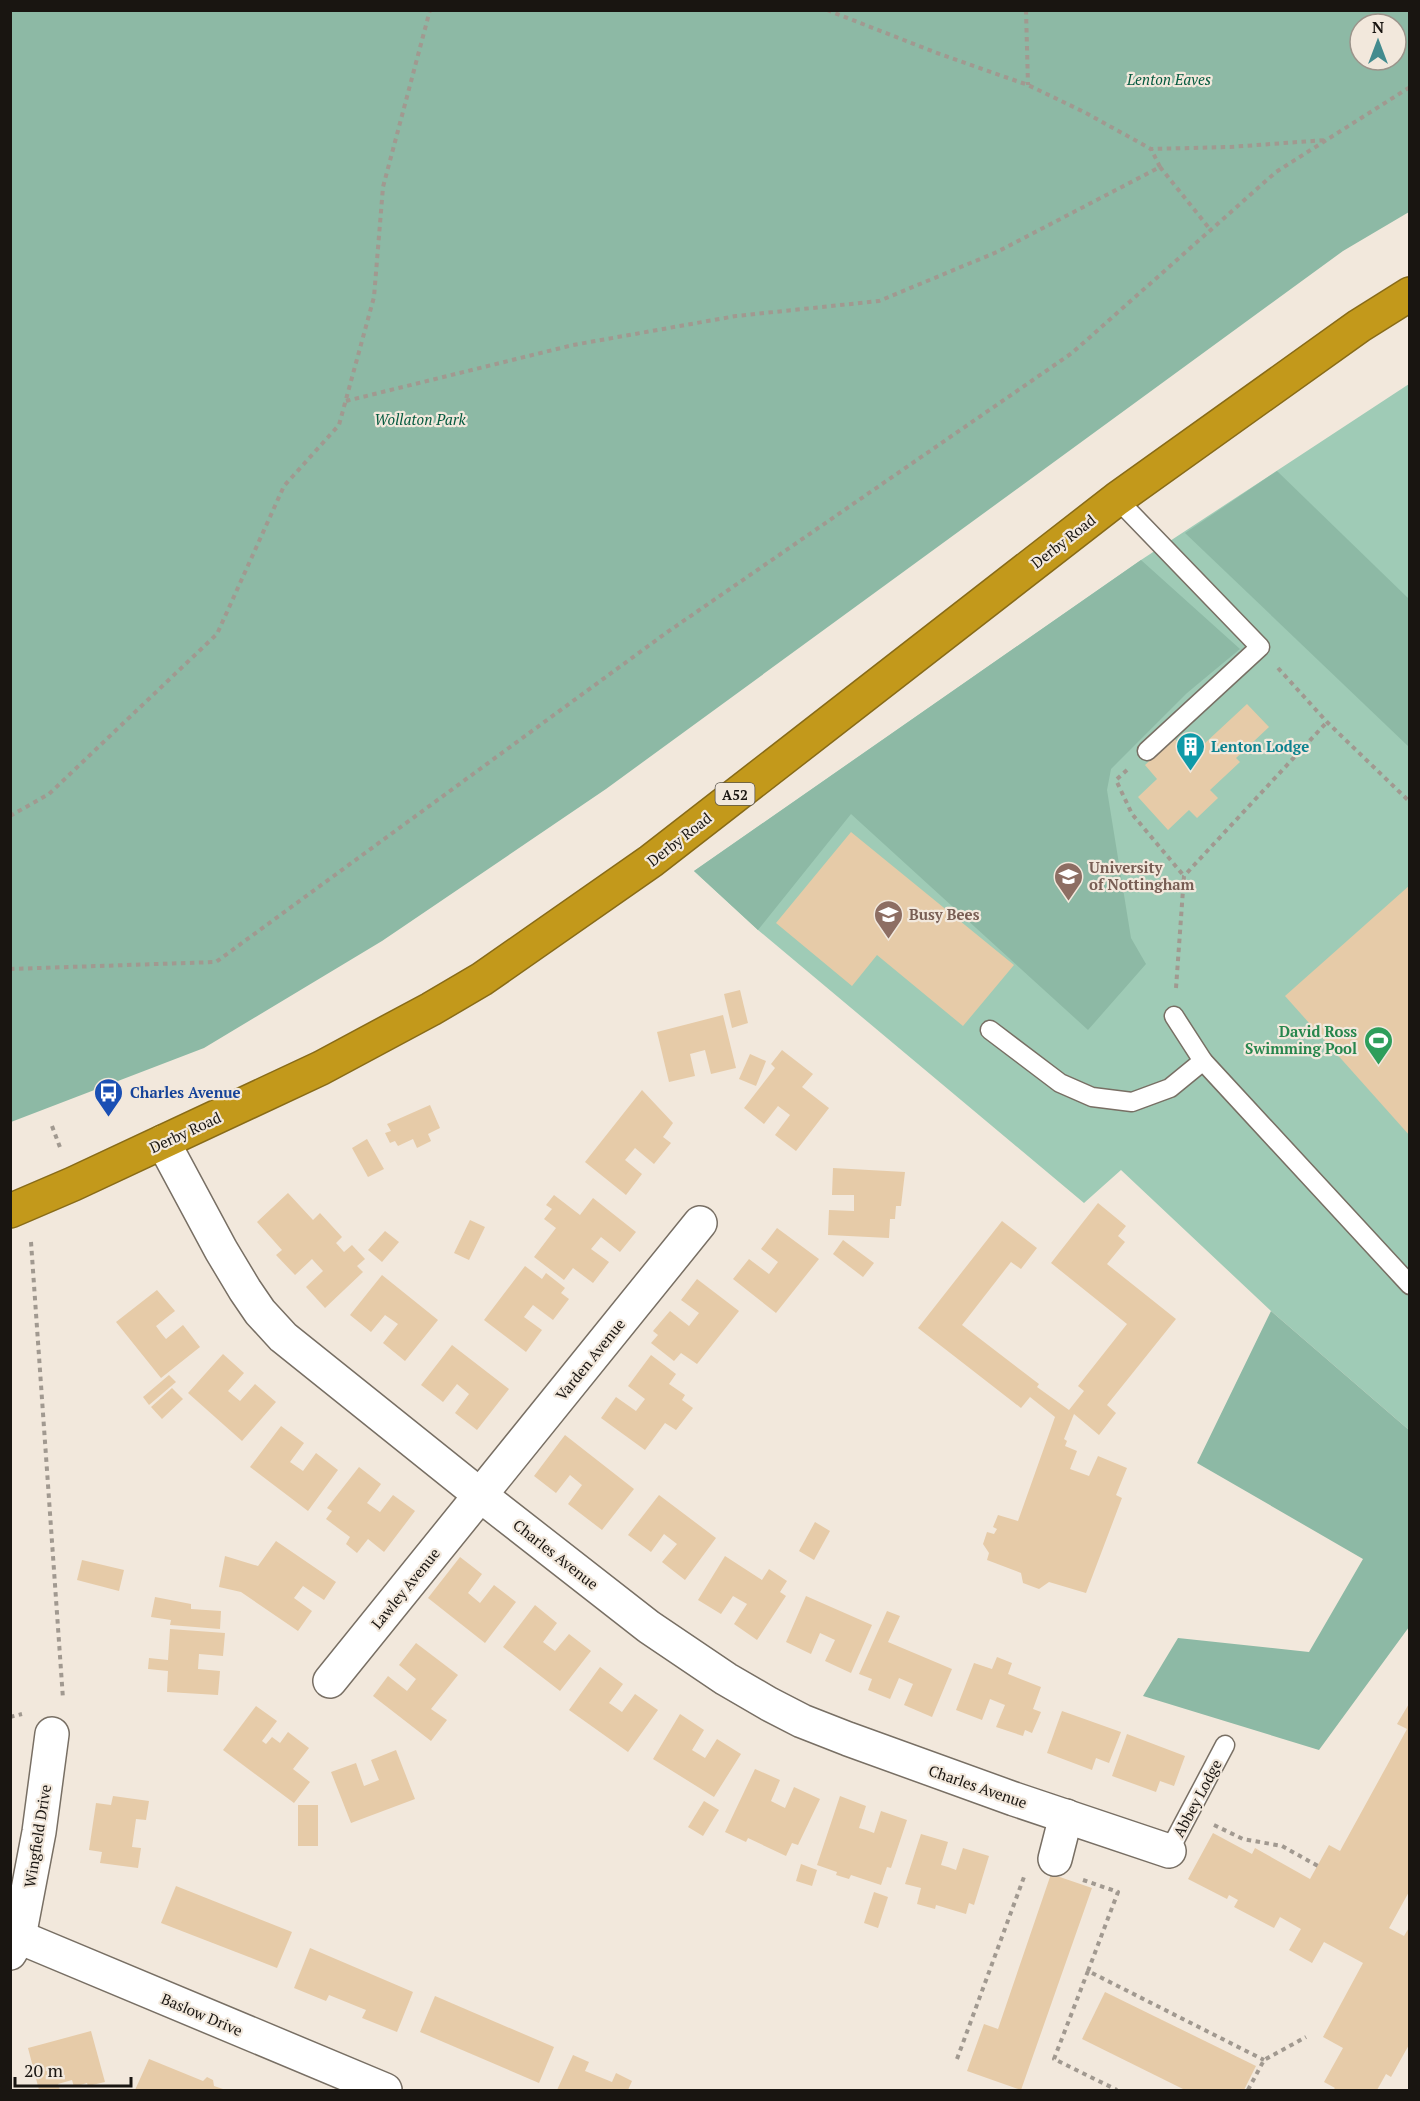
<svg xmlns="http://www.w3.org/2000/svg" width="1420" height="2101" viewBox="0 0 1420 2101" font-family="'PT Serif',serif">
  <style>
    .green { fill: #9fcbb6 }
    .forest { fill: #8db9a5; fill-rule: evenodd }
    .building { fill: #e6cba8 }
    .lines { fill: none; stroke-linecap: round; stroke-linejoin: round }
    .lane-casing { stroke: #786f64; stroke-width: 21 }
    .street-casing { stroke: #786f64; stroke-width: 36 }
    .highway-casing { stroke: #886b18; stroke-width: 36 }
    .path { stroke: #a19990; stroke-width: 4; stroke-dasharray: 4.5 4.5; stroke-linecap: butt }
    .lane { stroke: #fff; stroke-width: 18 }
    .street { stroke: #fff; stroke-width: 33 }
    .highway { stroke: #c3991b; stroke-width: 33 }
    .labels { text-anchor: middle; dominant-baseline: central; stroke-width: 4.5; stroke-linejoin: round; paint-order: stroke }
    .shield { fill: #f2e8dc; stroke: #5a544e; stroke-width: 1.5 }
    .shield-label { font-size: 14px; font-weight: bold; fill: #191511 }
    .park-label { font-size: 15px; font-style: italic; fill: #055a3f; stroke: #f2e8dc }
    .street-label { font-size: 15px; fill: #191511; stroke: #f2e8dc }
    .culture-label { font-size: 15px; font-weight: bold; fill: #0d838f; stroke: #f2e8dc; text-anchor: start }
    .education-label { font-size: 15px; font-weight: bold; fill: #785e54; stroke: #f2e8dc; text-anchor: start }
    .leisure-label { font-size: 15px; font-weight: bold; fill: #27864d; stroke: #f2e8dc; text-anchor: end }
    .transit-label { font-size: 15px; font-weight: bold; fill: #164399; stroke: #f2e8dc; text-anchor: start }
  </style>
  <rect width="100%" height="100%" fill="#f2e8dc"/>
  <path class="green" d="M1409,384v1046l-138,-119 -150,-141 -37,33 -326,-273 -64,-59 447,-311z"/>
  <g class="forest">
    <path d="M11,10l1398,1v201l-66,39 -737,538 -224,152 -178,107 -193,74zM1360,24h36v36h-36z"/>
    <path d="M1277,471l132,128v148l-224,-214z"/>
    <path d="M1141,560l99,89 -53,44 -76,76 -4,21 24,148 15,26 -58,66 -237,-216 -93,116 -64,-59z"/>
    <path d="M1271,1311l138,119v197l-90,123 -176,-54 35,-58 131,14 54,-93 -166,-96z"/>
  </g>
  <g class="building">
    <path d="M1247,704l22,23 -33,31 4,4 -30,28 8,8 -21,20 -8,-8 -21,20 -30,-33 19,-18 -12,-14 29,-27 7,8 14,-12 9,10z"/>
    <path d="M851,832l163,133 -51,61 -86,-71 -25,31 -76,-63z"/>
    <path d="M1410,885v251l-125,-140z"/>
    <path d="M740,990l8,33 -16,5 -8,-34z"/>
    <path d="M723,1015l13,53 -25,6 -6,-24 -15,4 5,22 -26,6 -12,-50z"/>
    <path d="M782,1050l31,24 -11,13 27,21 -33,43 -21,-16 15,-20 -12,-9 -14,18 -20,-16 31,-40 -4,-4z"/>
    <path d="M750,1054l16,7 -10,25 -17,-7z"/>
    <path d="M642,1090l31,33 -10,14 8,6 -17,21 -19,-16 -10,12 17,14 -16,21 -41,-33z"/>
    <path d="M430,1105l10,23 -12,6 3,7 -14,7 -4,-9 -15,7 -3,-5 -5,2 -5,-10 6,-2 -4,-7z"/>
    <path d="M367,1139l17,30 -16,8 -16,-29z"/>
    <path d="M833,1168l72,4 -4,34h-5l-1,13h-5l-1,19 -61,-3 1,-25 25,1v-16h-22z"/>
    <path d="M288,1193l25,27 7,-7 22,24 -6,6 8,9 8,-7 13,14 -8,7 6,6 -38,36 -19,-21 17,-16 -11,-12 -17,16 -19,-20 6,-5 -25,-28z"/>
    <path d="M554,1195l26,20 13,-17 43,34 -16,20 -19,-15 -10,12 18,13 -16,21 -20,-15 -9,12 -30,-23 22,-29 -12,-9 8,-10 -6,-4z"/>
    <path d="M1098,1203l28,23 -8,10 7,6 -18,22 69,55 -69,86 9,8 -17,22 -25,-21 -10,25 3,2 -2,5 12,5 -7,18 19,7 9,-20 29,12 -11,27 6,3 -36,95 -37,-11 -10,7 -16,-6 -2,-10 -34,-13 2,-7 -6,-9 4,-12 7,2 3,-5 -4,-2 5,-12 20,6 37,-104 -25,-20 -9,11 -103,-80 84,-107 35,27 -16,21 -10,-7 -49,63 77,59 -2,3 32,23 15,-19 -6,-5 49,-62 -76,-61z"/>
    <path d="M470,1220l15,7 -16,33 -15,-7z"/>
    <path d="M777,1228l42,31 -43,54 -43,-34 16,-20 20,15 9,-12 -17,-13z"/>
    <path d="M385,1231l14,11 -17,20 -14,-12z"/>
    <path d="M843,1240l31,23 -11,14 -30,-23z"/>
    <path d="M525,1266l17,13 4,-6 19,15 -4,5 8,6 -16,21 -20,-15 -9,12 18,13 -16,22 -42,-32z"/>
    <path d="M382,1275l56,45 -33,41 -22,-18 15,-19 -13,-9 -14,17 -21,-17z"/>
    <path d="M697,1279l42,32 -42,53 -16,-11 -7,8 -23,-18 7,-8 -5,-4 17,-20 19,15 10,-13 -18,-13z"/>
    <path d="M157,1290l18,21 -19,15 5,7 5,6 17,-14 17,22 -39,31 -45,-56z"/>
    <path d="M452,1345l57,44 -32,41 -22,-17 14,-19 -12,-10 -14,18 -22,-17z"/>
    <path d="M223,1354l21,19 -16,18 12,10 15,-17 21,18 -34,39 -54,-48z"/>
    <path d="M651,1355l25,19 -7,10 16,11 -3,5 11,8 -17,22 -11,-7 -20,27 -44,-32 15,-21 20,14 9,-12 -17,-13z"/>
    <path d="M169,1375l7,7 -27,23 -6,-8z"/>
    <path d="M172,1388l11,11 -21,20 -11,-12z"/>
    <path d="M281,1426l23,17 -14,19 13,9 13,-18 22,17 -30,41 -58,-44z"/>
    <path d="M565,1435l69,54 -32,41 -34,-26 14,-19 -12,-10 -14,18 -22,-17z"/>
    <path d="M359,1467l22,17 -14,19 13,9 13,-17 22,16 -31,41 -16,-13 -11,14 -11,-9 4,-7 -24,-18 6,-8 -5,-3z"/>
    <path d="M659,1495l57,43 -31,42 -23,-18 15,-18 -13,-10 -13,18 -23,-17z"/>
    <path d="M815,1522l15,9 -16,29 -15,-9z"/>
    <path d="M276,1541l60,41 -12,18 -21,-14 -9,12 18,13 -14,20 -57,-39 -22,-5 6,-31 33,10z"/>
    <path d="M725,1556l37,24 7,-11 18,12 -7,11 6,4 -29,44 -23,-16 13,-20 -14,-8 -12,18 -23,-14z"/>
    <path d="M460,1557l22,17 -14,19 12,10 14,-18 22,17 -31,41 -57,-45z"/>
    <path d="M82,1560l42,10 -5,21 -42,-11z"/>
    <path d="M806,1596l66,29 -21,48 -26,-12 10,-21 -15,-7 -9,21 -25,-12z"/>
    <path d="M155,1597l36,7v5l30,2 -1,18 -50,-4 1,-5 -20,-3z"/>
    <path d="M535,1605l22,18 -14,19 12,9 14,-17 22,17 -31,40 -57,-44z"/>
    <path d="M887,1611l13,5 -12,26 64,27 -20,48 -28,-12 9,-21 -14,-6 -9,21 -22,-9 4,-11 -13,-5z"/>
    <path d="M170,1629l55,4 -2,23 -24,-2 -1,15 22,2 -2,24 -51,-3 1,-21 -20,-2 1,-11 19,2z"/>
    <path d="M416,1643l42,32 -27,34 16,11 -16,21 -58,-45 15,-20 19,15 9,-12 -17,-14z"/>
    <path d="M997,1657l15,6 -4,11 33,13 -8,22 8,3 -9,21 -7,-3 -2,6 -27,-9 9,-22 -15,-6 -8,21 -26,-10 18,-47 18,6z"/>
    <path d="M600,1667l23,17 -14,19 13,9 13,-18 23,16 -30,42 -59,-42z"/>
    <path d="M1410,1702v188l-21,38 15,8 6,-10v117l-19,34 -5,-3 -9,16h-44l2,-2 -11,-6 19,-34 -20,-11 40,-74 -39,-21 -12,21 -23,-13 12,-21 -21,-12 -6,11 -40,-21 4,-7 -9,-5 -2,4 -39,-20 25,-46 39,21 3,-6 55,31 19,-34 11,6 67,-122 -10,-5z"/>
    <path d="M256,1706l21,15 -15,20 4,3 6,-7 8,6 8,-11 21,16 -16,21 17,13 -16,21 -71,-53z"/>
    <path d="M1062,1711l59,21 -12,31 -13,-5 -4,12 -45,-17z"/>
    <path d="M680,1714l24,16 -12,20 13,8 12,-19 24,15 -27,43 -61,-38z"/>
    <path d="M1127,1734l58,22 -11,30 -14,-5 -4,11 -44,-16z"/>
    <path d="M396,1750l19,49 -64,24 -20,-51 25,-9 8,23 15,-6 -8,-20z"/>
    <path d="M755,1769l25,11 -9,21 14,7 9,-21 26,12 -22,46 -6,-2 -6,13 -38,-18 -2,4 -21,-10z"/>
    <path d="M113,1796l36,5 -3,19 -10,-1 -4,28 9,1 -3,20 -38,-5 2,-11 -13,-2 7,-47 15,2z"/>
    <path d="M840,1796l26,10 -7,22 7,2 8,3 7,-22 26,9 -16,48 -4,-1 -6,18 -30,-10 -2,4 -13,-4 1,-3 -20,-7z"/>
    <path d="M704,1801l15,9 -16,26 -15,-9z"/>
    <rect x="298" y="1805" width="20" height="41"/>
    <path d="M921,1834l27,8 -7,23 7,2 8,3 7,-22 26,8 -15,49 -5,-2 -3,11 -30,-9 -1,4 -18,-5 4,-16 -16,-4z"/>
    <path d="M801,1864l16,6 -5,16 -16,-5z"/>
    <path d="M1051,1874l41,14 -71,202 -54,-19 17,-47 14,5z"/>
    <path d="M176,1886l116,46 -15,36 -116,-45z"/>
    <path d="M874,1892l14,5 -10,31 -14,-5z"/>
    <path d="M310,1948l103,44 -16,40 -35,-14 4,-8 -37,-15 -3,6 -32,-13z"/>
    <path d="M1105,1992l151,74 -12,24h-59l-103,-51z"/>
    <path d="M435,1996l119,51 -15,36 -119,-51z"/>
    <path d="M91,2031l14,51 -17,4 -1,-3 -13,4 -2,-7 -14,4 2,6h-21l-11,-42z"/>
    <path d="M573,2055l16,7 -4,9 27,11 4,-9 16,8 -4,9h-71z"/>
    <path d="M149,2059l54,22 4,-4 6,3 1,6 12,4h-91z"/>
  </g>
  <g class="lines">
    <defs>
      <g id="lane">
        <path d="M1117,499l143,148 -113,104"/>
        <path d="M1174,1016l29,45 207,224"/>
        <path d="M990,1030l70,53 32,14 40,5 38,-14 33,-27"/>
        <path d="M1169,1851l56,-106"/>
      </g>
      <g id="street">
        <path d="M163,1142l58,108 24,40 15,22 23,25 197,158 169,132 77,52 43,25 33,17 46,18 166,60 155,52"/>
        <path d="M330,1681l370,-458"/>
        <path d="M1055,1859l11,-43"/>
        <path d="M10,1937h9l366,153"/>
        <path d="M10,1953l9,-16 20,-105 13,-98"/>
      </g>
      <path id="highway" d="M10,1211l63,-27 248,-116 110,-59 51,-30 169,-118 466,-362 242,-173 51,-32"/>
    </defs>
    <use href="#lane" class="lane-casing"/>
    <use href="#street" class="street-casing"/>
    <use href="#highway" class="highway-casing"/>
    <g class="path">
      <path d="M827,10l110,43 91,32 56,27 67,37 79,-2 96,-7"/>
      <path d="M1026,10l2,75"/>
      <path d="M1160,167l49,61"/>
      <path d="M346,401l227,-56 163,-29 143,-15 118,-49 163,-85 -9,-18"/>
      <path d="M1278,668l49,54 83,80"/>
      <path d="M1127,770l-11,10 16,34 52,62"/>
      <path d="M10,816l39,-22 168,-160 67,-148 55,-61 35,-128 9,-110 47,-177"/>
      <path d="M10,969l206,-7 450,-329 406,-280 204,-181 134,-85"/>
      <path d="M1176,988l8,-112 143,-154"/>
      <path d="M52,1126l9,24"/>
      <path d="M31,1242l32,457"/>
      <path d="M10,1717l12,-3"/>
      <path d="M1214,1825l29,14 39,7 36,20"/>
      <path d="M1083,1880l35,12 -30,79 176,89"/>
      <path d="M1088,1971l-34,88 63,31"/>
      <path d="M957,2059l67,-182"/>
      <path d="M1248,2090l16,-30 42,-23"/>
    </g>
    <use href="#lane" class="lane"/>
    <use href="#street" class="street"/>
    <use href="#highway" class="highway"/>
  </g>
  <defs>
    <symbol id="building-pin" viewBox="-11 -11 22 30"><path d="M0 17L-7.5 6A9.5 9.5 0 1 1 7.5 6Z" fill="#0f9aa8" stroke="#f2e8dc"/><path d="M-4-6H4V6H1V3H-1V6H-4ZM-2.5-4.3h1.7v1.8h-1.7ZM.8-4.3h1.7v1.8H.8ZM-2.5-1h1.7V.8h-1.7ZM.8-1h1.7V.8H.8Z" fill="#fff"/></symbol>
    <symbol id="university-pin" viewBox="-11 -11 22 30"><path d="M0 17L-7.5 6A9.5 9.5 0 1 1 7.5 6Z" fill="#8d6e63" stroke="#f2e8dc"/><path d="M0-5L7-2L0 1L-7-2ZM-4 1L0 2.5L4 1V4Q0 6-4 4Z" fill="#fff"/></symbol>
    <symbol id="school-pin" viewBox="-11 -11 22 30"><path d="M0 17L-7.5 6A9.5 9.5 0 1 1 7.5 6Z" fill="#8d6e63" stroke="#f2e8dc"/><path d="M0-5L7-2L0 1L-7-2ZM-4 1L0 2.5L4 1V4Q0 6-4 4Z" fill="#fff"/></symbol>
    <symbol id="stadium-pin" viewBox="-11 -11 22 30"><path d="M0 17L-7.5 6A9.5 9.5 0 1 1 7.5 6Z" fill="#2e9e5b" stroke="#f2e8dc"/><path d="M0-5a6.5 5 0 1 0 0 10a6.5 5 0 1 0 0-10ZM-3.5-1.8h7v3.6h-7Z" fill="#fff"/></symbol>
    <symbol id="bus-pin" viewBox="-11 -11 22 30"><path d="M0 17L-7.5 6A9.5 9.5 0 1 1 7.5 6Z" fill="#1a4fb4" stroke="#f2e8dc"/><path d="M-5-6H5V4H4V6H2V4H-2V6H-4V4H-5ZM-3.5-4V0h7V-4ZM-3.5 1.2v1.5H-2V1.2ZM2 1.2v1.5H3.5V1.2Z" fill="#fff"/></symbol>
  </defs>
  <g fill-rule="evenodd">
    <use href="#building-pin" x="1174" y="730" width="33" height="45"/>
    <use href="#university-pin" x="1052" y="860" width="33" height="45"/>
    <use href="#school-pin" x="872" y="898" width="33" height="45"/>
    <use href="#stadium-pin" x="1362" y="1024" width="33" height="45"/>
    <use href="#bus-pin" x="92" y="1076" width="33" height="45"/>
  </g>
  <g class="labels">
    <rect class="shield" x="715.5" y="783" width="39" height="22" rx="4.5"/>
    <g class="shield-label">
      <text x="735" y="794">A52</text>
    </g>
    <g class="park-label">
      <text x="1169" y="79">Lenton Eaves</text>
      <text x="420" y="419">Wollaton Park</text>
    </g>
    <g class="street-label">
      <text transform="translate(1063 541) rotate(-38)">Derby Road</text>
      <text transform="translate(679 839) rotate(-38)">Derby Road</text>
      <text transform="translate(185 1132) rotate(-25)">Derby Road</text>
      <text transform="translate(590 1359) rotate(-51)">Varden Avenue</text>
      <text transform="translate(556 1554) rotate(38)">Charles Avenue</text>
      <text transform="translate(405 1588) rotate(-51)">Lawley Avenue</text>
      <text transform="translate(978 1786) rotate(19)">Charles Avenue</text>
      <text transform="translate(1197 1798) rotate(-62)">Abbey Lodge</text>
      <text transform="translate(37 1836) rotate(-81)">Wingfield Drive</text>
      <text transform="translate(202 2014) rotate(23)">Baslow Drive</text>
    </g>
    <g class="culture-label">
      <text x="1211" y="746">Lenton Lodge</text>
    </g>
    <g class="education-label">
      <text x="1089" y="867">University<tspan x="1089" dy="17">of Nottingham</tspan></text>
      <text x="909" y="914">Busy Bees</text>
    </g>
    <g class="leisure-label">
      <text x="1357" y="1031">David Ross<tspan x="1357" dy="17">Swimming Pool</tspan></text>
    </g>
    <g class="transit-label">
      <text x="130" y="1092">Charles Avenue</text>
    </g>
  </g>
  <rect width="1420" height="2101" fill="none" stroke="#191511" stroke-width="24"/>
  <g transform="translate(1378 42)"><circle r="28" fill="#f2e8dc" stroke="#9b948b" stroke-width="1.5"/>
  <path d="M0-4.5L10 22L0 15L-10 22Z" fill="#438b8e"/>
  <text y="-9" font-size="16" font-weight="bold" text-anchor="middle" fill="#191511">N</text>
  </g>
  <path d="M15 2077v9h116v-9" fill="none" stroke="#191511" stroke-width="3"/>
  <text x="24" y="2077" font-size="18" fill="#191511" stroke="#f2e8dc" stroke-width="4.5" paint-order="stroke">20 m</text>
</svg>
